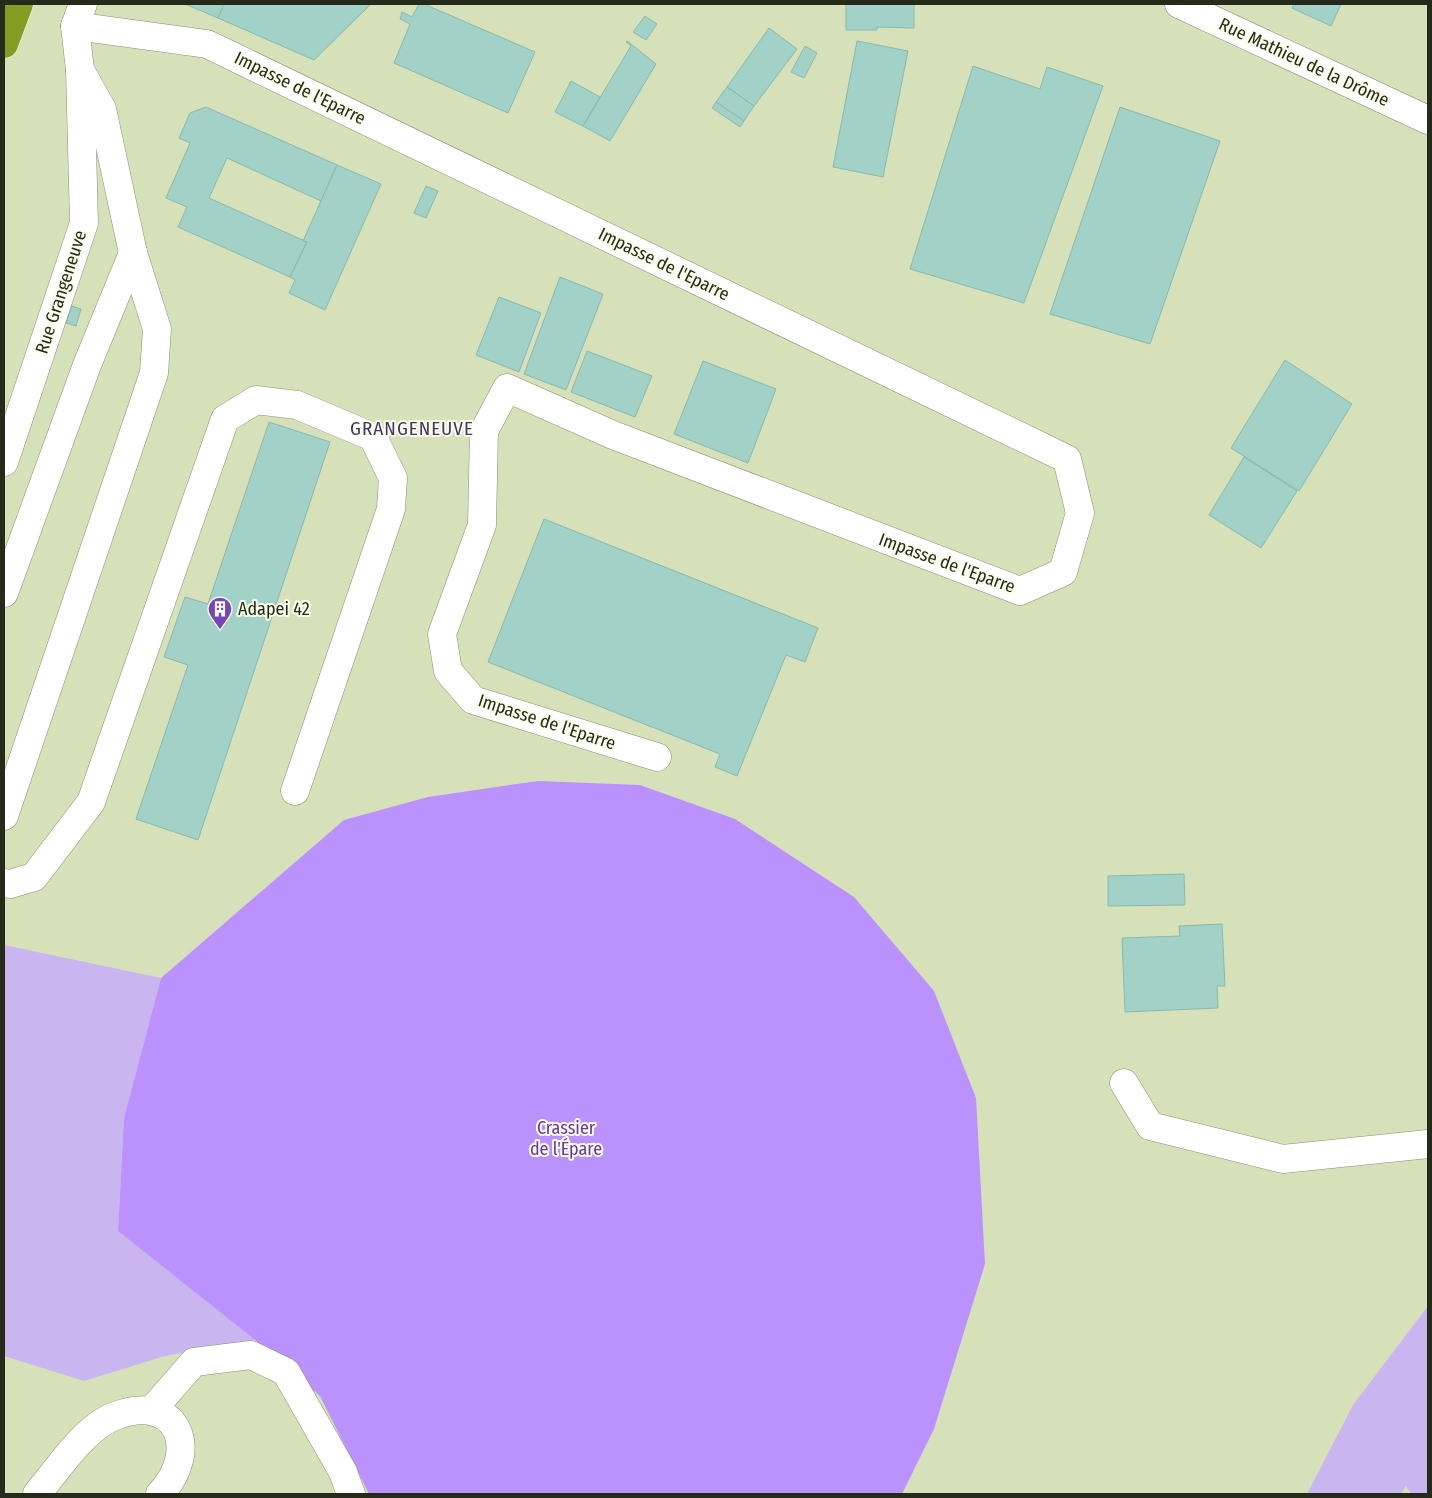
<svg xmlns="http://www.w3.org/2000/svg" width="1432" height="1498" viewBox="0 0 1432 1498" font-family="'Fira Sans Condensed',sans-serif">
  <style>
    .green { fill: #c9b5f0 }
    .forest { fill: #bb92fd }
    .building { fill: #a1d1c7; stroke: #89b8ae }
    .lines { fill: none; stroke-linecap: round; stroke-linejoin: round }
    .minor-casing { stroke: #87916d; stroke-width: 29 }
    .highway-casing { stroke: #fff; stroke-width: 29 }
    .minor { stroke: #fff; stroke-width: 28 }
    .highway { stroke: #859c23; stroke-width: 28 }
    .labels { text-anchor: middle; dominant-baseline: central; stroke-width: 4; stroke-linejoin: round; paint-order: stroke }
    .street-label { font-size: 18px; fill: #262a1b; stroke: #f9ffeb }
    .poi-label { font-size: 18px; fill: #262a1b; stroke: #f9ffeb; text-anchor: start }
    .park-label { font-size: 18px; fill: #6a31ac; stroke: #f9ffeb }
    .neighbourhood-label { font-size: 19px; letter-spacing: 1px; fill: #48306b; stroke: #f9ffeb }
  </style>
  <rect width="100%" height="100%" fill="#d6e1ba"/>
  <g class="green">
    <path d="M4,945l157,33 -37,140 -6,113 137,109 -90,16 -81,25 -80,-25z"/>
    <path d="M1428,1306v188h-17l-5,-8 -5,8h-94l46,-89z"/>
  </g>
  <path class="forest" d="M538,781l102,4 95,34 119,78 80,94 42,107 9,166 -51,165 -32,65h-533l-49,-98 -65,-56 -137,-109 6,-113 37,-140 183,-158 84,-23z"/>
  <g class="building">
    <path d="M185,4h39l-6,14z"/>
    <path d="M224,4h147l-57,56 -96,-42z"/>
    <path d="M419,4h5l111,48 -27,61 -114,-50 16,-39 -10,-5 2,-7 10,5z"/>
    <path d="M846,4h68v24l-37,-1v3h-31z"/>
    <path d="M1294,4h47l-10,22 -39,-18z"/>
    <path d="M645,16l12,8 -11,16 -13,-8z"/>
    <path d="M769,28l28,21 -43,57 -27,-19z"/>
    <path d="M627,41l29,23 -46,77 -27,-15 48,-80 -5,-4z"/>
    <path d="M857,41l51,10 -25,126 -50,-10z"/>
    <path d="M805,46l12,7 -13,25 -13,-6z"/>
    <path d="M973,66l67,23 7,-22 56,19 -79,217 -114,-34z"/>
    <path d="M571,81l29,16 -17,29 -28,-14z"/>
    <path d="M727,87l27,19 -10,15 -28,-19z"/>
    <path d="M716,102l28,19 -4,6 -28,-19z"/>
    <path d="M206,107l131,58 -16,36 -94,-43 -18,40 98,44 -17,35 -112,-50 9,-20 -21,-9 24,-55 -11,-5 11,-25z"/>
    <path d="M1120,107l100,34 -70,203 -100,-30z"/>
    <path d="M337,165l44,19 -56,126 -36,-17 6,-13 -5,-3 17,-35 -4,-1z"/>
    <path d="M426,186l12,5 -12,27 -12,-5z"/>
    <path d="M560,277l43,17 -37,96 -42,-16z"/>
    <path d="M499,297l42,16 -22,59 -43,-17z"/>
    <path d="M72,306l9,3 -5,17 -10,-3z"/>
    <path d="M587,351l65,25 -17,41 -64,-25z"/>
    <path d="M1285,360l67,44 -53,87 -68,-43z"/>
    <path d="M703,361l73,28 -28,74 -74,-29z"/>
    <path d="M269,422l61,20 -132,398 -62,-21 52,-154 -24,-8 21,-60 23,7z"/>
    <path d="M1244,457l53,34 -36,57 -52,-33z"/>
    <path d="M544,519l274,109 -13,34 -19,-7 -49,121 -22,-9 5,-13 -232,-92z"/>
    <path d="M1184,874l1,31 -77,1v-30z"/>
    <path d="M1222,924l3,62h-8l1,22 -93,4 -3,-74 58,-2 -1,-10z"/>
  </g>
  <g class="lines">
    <defs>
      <g id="minor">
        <path d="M1179,4l249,116"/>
        <path d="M75,26l132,18 860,415 13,54 -17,59 -43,19 -407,-156 -106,-47 -23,43 -2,94 -40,109 6,37 25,29 184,57"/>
        <path d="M4,462l80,-239 -4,-153 -5,-44 8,-22"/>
        <path d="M4,593l83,-228 46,-112"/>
        <path d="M4,816l150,-443 3,-44 -24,-76 -31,-144 -22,-39"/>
        <path d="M4,883l6,1 24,-7 57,-75 134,-383 31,-19 41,5 76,32 20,41 -2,31 -96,282"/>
        <path d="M1124,1083l26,43 133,33 145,-15"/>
        <path d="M152,1410l42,-48 57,-7 35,17 57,100 8,22"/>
        <path d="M37,1494c20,-24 48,-67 78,-78 63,-24 86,34 45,78"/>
      </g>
      <path id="highway" d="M4,44l15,-40"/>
    </defs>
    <use href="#minor" class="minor-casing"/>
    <use href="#highway" class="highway-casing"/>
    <use href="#minor" class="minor"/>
    <use href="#highway" class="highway"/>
  </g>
  <defs>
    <symbol id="building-pin" viewBox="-11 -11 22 30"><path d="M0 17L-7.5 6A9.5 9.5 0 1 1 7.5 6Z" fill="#7844bb" stroke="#f9ffeb"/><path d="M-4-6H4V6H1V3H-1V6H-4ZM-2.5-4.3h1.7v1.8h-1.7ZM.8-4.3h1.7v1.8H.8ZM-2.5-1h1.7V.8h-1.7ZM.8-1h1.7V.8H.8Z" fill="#fff"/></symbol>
  </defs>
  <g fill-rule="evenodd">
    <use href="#building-pin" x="206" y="595" width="28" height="38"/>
  </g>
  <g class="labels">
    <g class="street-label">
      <text transform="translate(1304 62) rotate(25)">Rue Mathieu de la Drôme</text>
      <text transform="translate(300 88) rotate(26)">Impasse de l'Eparre</text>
      <text transform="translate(664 264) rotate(26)">Impasse de l'Eparre</text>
      <text transform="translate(61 292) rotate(-72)">Rue Grangeneuve</text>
      <text transform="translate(947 563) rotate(20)">Impasse de l'Eparre</text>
      <text transform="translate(547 722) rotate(18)">Impasse de l'Eparre</text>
    </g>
    <g class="poi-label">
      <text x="238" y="609">Adapei 42</text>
    </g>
    <g class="park-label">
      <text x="566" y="1128">Crassier<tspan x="566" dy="21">de l'Épare</tspan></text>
    </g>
    <g class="neighbourhood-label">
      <text x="412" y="428">GRANGENEUVE</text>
    </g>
  </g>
  <rect width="1432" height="1498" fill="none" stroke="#262a1b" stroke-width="10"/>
</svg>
